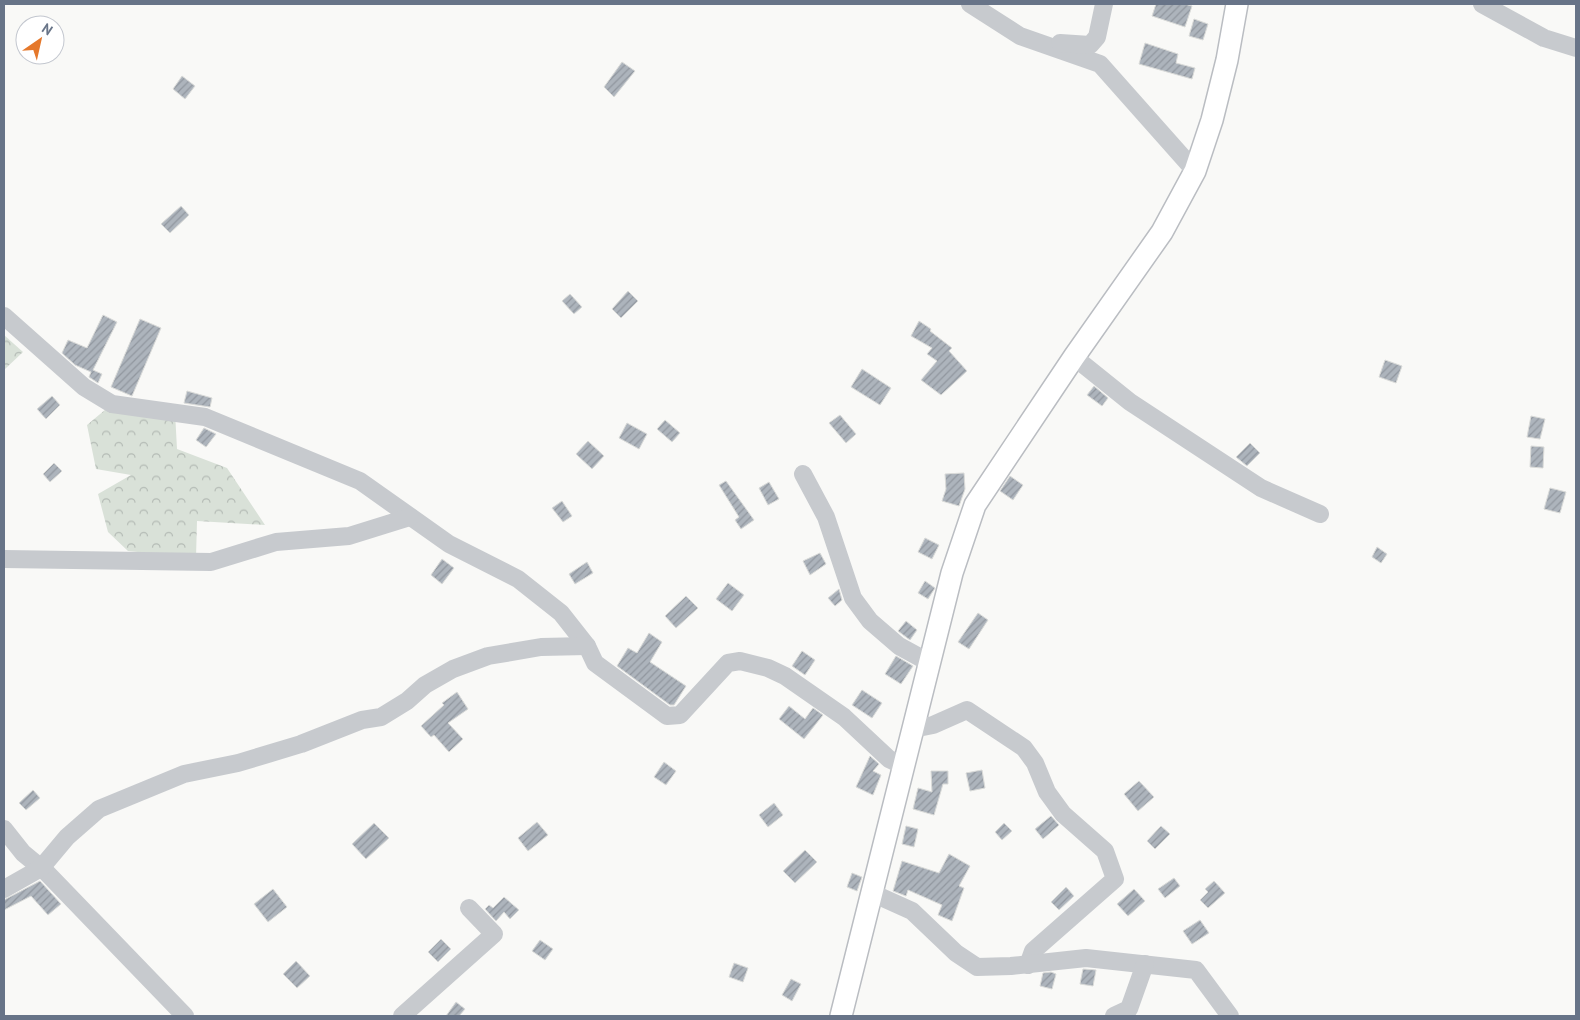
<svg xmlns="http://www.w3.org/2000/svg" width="1580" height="1020" viewBox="0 0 1580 1020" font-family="'PT Sans',sans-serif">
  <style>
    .forest { fill: url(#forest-crowns) }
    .building { fill: url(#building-hatch); stroke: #dadbd9 }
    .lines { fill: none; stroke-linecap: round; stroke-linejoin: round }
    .major-casing { stroke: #babdc2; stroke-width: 24 }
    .minor { stroke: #c7cace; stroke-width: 18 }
    .major { stroke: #fff; stroke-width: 21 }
  </style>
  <defs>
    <pattern id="forest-crowns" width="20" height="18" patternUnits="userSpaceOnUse" patternTransform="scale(1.25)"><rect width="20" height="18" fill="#d9e1d8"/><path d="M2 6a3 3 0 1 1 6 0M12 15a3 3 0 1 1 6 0" fill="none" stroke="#b4bbb5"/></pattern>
    <pattern id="building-hatch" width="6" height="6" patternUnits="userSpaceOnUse" patternTransform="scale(1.25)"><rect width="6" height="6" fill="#adb4bc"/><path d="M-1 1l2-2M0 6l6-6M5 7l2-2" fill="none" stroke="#91979f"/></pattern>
  </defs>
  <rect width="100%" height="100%" fill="#f9f9f7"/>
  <g class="forest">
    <path d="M4,335l19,17 -19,18z"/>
    <path d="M112,404l63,8 2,37 50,19 38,57 -68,-4 -1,37 -68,-7 -20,-19 -10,-38 33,-19 -35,-6 -9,-44z"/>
  </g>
  <g class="building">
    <path d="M1156,4h28l8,2 -7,21 -33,-11z"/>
    <path d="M1194,19l14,5 -5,16 -14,-4z"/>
    <path d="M1145,43l33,11 -2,9 19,5 -3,11 -53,-15z"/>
    <path d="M622,62l13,9 -21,26 -10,-10z"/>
    <path d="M182,76l13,10 -10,13 -12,-10z"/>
    <path d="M181,206l8,9 -19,18 -9,-9z"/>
    <path d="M628,291l10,10 -17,17 -9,-9z"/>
    <path d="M570,294l12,13 -8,7 -12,-13z"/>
    <path d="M103,315l14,7 -24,48 9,4 -4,9 -9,-6 2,-5 -16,-7 -13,-12 6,-13 19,8z"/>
    <path d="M140,319l21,9 -29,68 -21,-9z"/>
    <path d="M919,321l12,8 -1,2 22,17 -3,3 18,20 -26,24 -20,-15 16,-19 -10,-7 5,-6 -21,-12z"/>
    <path d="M1385,360l17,6 -6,17 -17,-6z"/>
    <path d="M862,369l29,19 -11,17 -29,-18z"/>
    <path d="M1094,386l14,12 -6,8 -15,-11z"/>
    <path d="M187,391l25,7 -2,9 -26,-4z"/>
    <path d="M52,396l8,9 -14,14 -9,-10z"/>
    <path d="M840,415l16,19 -10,9 -17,-20z"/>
    <path d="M1531,416l14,3 -5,20 -13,-2z"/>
    <path d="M665,420l15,13 -8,9 -15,-13z"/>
    <path d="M627,423l20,11 -8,15 -20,-11z"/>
    <path d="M204,428l12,6 -10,13 -10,-7z"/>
    <path d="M588,441l16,15 -12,13 -16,-15z"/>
    <path d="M1250,443l10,10 -13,13 -11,-9z"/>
    <path d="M1531,446l13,1 -1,21 -13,-1z"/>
    <path d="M54,463l8,8 -12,11 -7,-8z"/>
    <path d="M964,473l1,16 -6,17 -17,-5 4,-12 -1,-15z"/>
    <path d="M1010,476l13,9 -10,15 -13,-9z"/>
    <path d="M726,481l28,39 -13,9 -6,-9 4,-3 -20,-32z"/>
    <path d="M769,482l10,17 -11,6 -9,-17z"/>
    <path d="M1550,488l16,4 -6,21 -16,-4z"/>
    <path d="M562,501l10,15 -9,6 -11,-14z"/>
    <path d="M925,538l14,7 -7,14 -14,-7z"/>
    <path d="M1377,547l10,7 -6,9 -9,-6z"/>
    <path d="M820,553l6,11 -16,11 -7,-14z"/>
    <path d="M442,559l12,9 -12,16 -11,-9z"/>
    <path d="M587,562l6,11 -18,11 -6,-10z"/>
    <path d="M925,581l10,7 -7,11 -10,-6z"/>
    <path d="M728,583l16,12 -12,16 -16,-12z"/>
    <path d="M839,589l3,11 -7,6 -7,-8z"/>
    <path d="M686,596l12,12 -22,20 -11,-12z"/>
    <path d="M978,613l10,7 -19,29 -11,-7z"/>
    <path d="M906,621l11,9 -7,10 -12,-9z"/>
    <path d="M649,633l13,9 -12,20 36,24 -12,19h-4l-53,-39 11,-18 9,5z"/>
    <path d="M802,651l13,9 -10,15 -13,-9z"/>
    <path d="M896,656l17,10 -12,18 -16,-10z"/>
    <path d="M862,690l20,13 -10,15 -20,-13z"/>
    <path d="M457,692l11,17 -20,14 15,16 -14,13 -15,-17 -3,2 -10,-11 23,-21 -2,-2z"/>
    <path d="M789,706l16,13 8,-11 10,7 -19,24 -25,-20z"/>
    <path d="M870,756l9,8 -6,7 8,4 -8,20 -17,-8z"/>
    <path d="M664,762l12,9 -10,14 -12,-8z"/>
    <path d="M982,770l3,18 -15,3 -4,-18z"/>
    <path d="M931,771h17v13h-5l-9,31 -21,-6 5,-21 14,4z"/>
    <path d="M1139,781l15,16 -16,14 -14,-17z"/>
    <path d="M33,790l7,8 -14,12 -7,-7z"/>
    <path d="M774,803l9,12 -15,12 -9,-12z"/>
    <path d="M1051,816l8,9 -16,14 -8,-10z"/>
    <path d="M537,822l11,13 -20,16 -10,-13z"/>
    <path d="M374,823l15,15 -23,21 -14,-15z"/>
    <path d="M1004,823l8,8 -10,9 -7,-8z"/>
    <path d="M906,826l12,3 -4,18 -12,-3z"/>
    <path d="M1161,826l9,8 -15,15 -8,-8z"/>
    <path d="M805,850l12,12 -22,21 -12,-12z"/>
    <path d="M949,854l21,12 -11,20 5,2 -12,33 -14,-6 4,-10 -34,-15 -2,6 -13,-5 9,-30 37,12z"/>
    <path d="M852,873l10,4 -5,14 -10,-4z"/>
    <path d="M1174,878l6,8 -15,12 -7,-9z"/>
    <path d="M40,881l21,23 -13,11 -17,-19 -27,14v-10z"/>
    <path d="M1214,881l11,12 -17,15 -8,-8 8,-8 -3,-3z"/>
    <path d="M1066,887l8,9 -15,14 -8,-8z"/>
    <path d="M273,889l14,18 -19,15 -14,-18z"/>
    <path d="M1134,889l11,12 -17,15 -11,-12z"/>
    <path d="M504,897l15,13 -9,9 -6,-7 -8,9 -11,-12 4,-4 4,3z"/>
    <path d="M1200,920l9,13 -17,11 -9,-13z"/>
    <path d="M441,939l10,10 -13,13 -10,-10z"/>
    <path d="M540,940l13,9 -8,11 -13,-9z"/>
    <path d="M296,961l14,15 -13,12 -14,-14z"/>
    <path d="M734,963l14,5 -5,14 -14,-5z"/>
    <path d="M1083,969l13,1 -3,16 -13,-2z"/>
    <path d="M1051,972l5,2 -4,15 -12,-3 3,-13z"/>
    <path d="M791,979l10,5 -9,17 -10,-6z"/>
    <path d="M456,1002l9,7 -6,7h-13z"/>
  </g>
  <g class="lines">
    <defs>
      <path id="major" d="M841,1016l111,-443 23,-68 99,-148 88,-125 33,-61 17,-51 15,-60 10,-56"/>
    </defs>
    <use href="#major" class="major-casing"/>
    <g class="minor">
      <path d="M970,4l50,32 80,28 95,107"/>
      <path d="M1482,4l62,34 32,10"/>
      <path d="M1060,43l30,2 7,-8 7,-33"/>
      <path d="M4,316l80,71 28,17 93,13 155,64 89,63 69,35 43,34 26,33 8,17 72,53 13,-1 48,-52 12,-2 28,7 17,8 59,41 45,42 15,7"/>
      <path d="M1074,357l56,45 131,86 59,26"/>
      <path d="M803,474l23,43 27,81 17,23 29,25 31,17"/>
      <path d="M4,559l207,3 65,-20 73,-6 61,-19"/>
      <path d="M913,729l20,-4 34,-15 57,38 11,15 12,29 16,22 42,37 10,28 -82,72 -5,14"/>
      <path d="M4,829l19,24 23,19 139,144"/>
      <path d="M4,889l37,-21 26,-31 32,-28 85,-35 54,-11 63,-19 61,-24 19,-3 26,-16 18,-16 28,-16 35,-13 53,-9 46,-1"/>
      <path d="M872,893l40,18 44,42 21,14 34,-1 75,-8 110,12 34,46"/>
      <path d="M402,1016l92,-82 -25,-26"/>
      <path d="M1114,1016l15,-7 16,-45"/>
    </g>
    <use href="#major" class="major"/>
  </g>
  <rect width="1580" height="1020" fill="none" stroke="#687488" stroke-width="10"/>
  <g transform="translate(40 40) rotate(34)"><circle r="24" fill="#ffffff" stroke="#c3c7cf"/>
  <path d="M0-4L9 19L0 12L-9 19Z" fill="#e5782b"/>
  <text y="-8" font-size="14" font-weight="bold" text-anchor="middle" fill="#687488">N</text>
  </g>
</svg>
